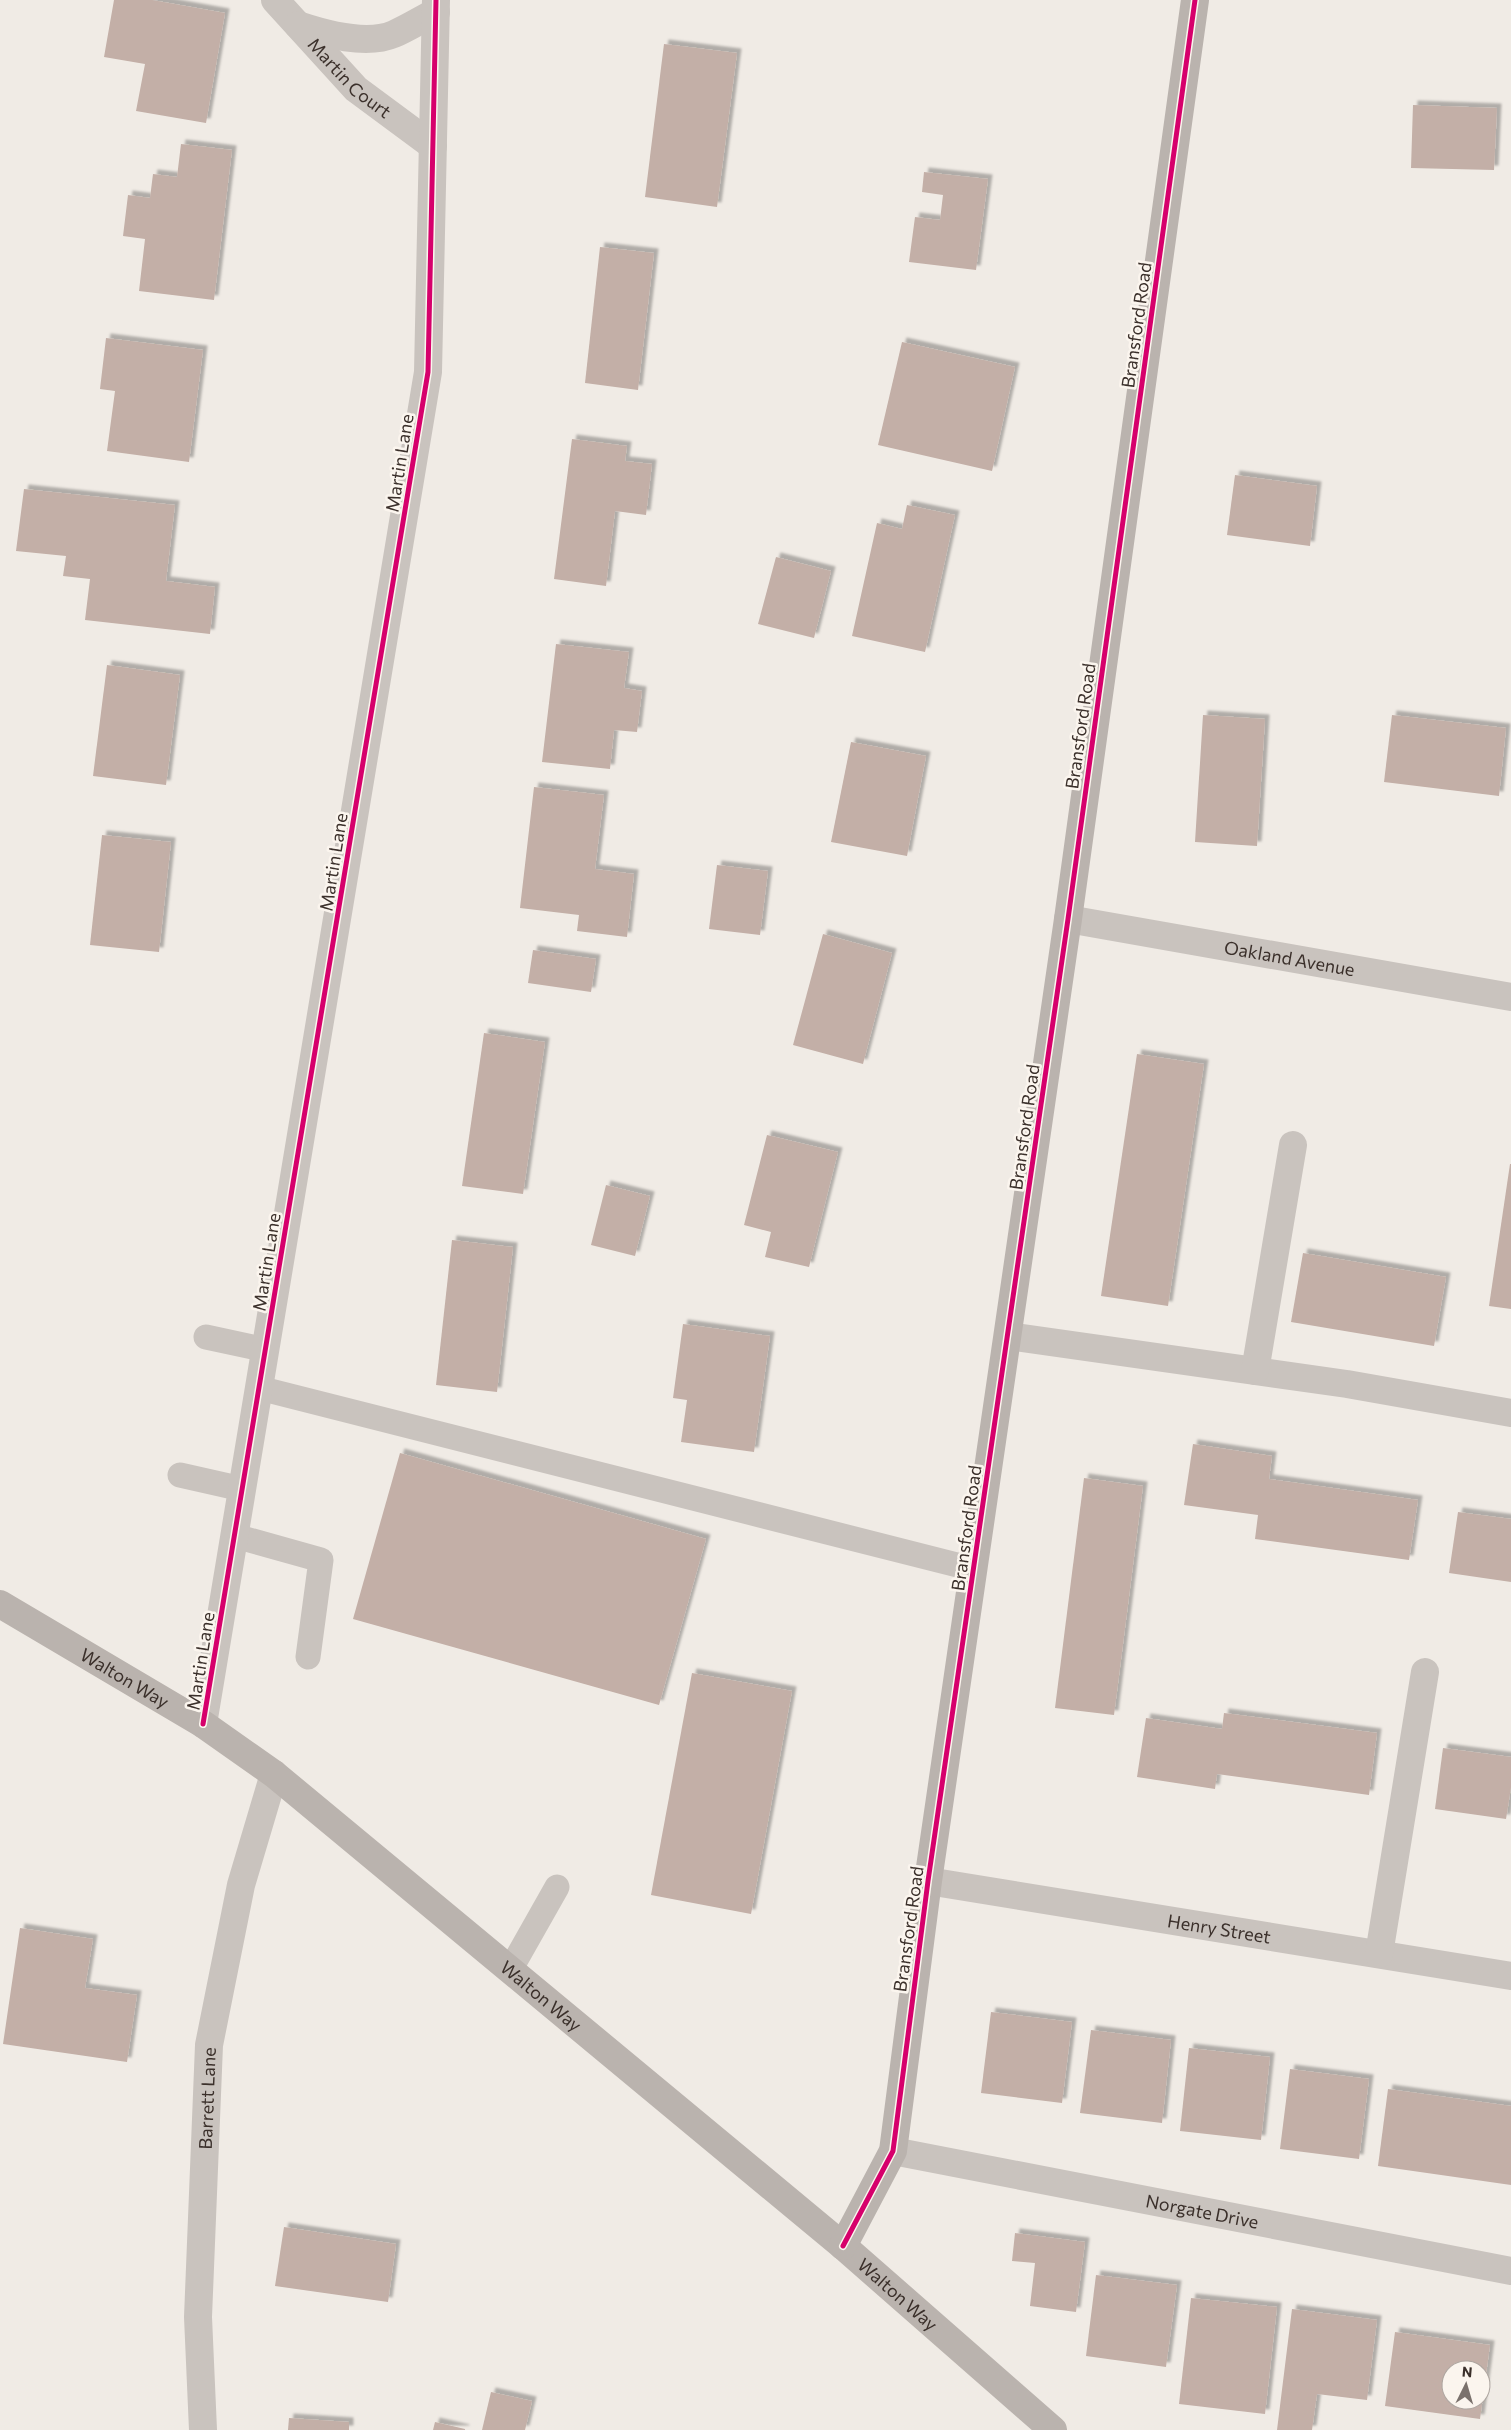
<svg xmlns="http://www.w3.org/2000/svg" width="1511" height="2430" viewBox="0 0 1511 2430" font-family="Commissioner,sans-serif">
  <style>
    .building { fill: #c3afa7; fill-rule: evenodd; filter: url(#shadow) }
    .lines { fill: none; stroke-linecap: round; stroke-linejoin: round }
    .lane { stroke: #c9c3be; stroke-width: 25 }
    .street { stroke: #c9c3be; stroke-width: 28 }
    .secondary { stroke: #bab3ae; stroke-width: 28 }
    .cycleway-casing { stroke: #fbf5ee; stroke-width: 8 }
    .cycleway { stroke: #d6006c; stroke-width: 5 }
    .labels { text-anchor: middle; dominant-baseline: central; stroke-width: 5; stroke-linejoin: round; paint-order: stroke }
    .street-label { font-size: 18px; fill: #3b302b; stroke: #fbf5ee }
  </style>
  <defs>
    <filter id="shadow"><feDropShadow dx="4.5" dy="-4.5" stdDeviation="1" flood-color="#0004"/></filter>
  </defs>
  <rect width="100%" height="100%" fill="#f0ebe5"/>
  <g class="building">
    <path d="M114,0h38l73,13 -19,110 -70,-12 9,-47 -41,-7z"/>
    <path d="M664,44l73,9 -20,154 -72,-10z"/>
    <path d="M1413,105l84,3 -3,62 -83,-2z"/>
    <path d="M181,144l51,6 -18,150 -75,-9 6,-52 -22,-3 5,-41 22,3 3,-24 24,3z"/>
    <path d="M924,172l64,7 -12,91 -67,-8 6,-45 25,3 3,-25 -21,-3z"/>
    <path d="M600,247l54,6 -16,137 -53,-7z"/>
    <path d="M106,338l97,12 -14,112 -82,-11 8,-60 -15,-2z"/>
    <path d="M902,342l113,25 -23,104 -114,-26z"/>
    <path d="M572,439l55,7 -2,15 27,3 -6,51 -31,-4 -9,75 -52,-7z"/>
    <path d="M1235,475l82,11 -7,60 -83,-11z"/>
    <path d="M24,489l151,16 -9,76 49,6 -5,47 -125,-14 5,-41 -27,-3 3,-20 -50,-5z"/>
    <path d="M907,505l48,10 -30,137 -73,-16 25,-113 25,6z"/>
    <path d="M776,557l55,14 -17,67 -56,-14z"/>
    <path d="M556,644l73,8 -5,36 18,3 -5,41 -23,-2 -4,39 -68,-7z"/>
    <path d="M107,665l73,10 -14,110 -73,-9z"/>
    <path d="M1203,715l62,4 -8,127 -62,-4z"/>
    <path d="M1392,715l114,13 -7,68 -115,-14z"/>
    <path d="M851,742l75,14 -19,100 -76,-14z"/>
    <path d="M534,787l70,8 -9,74 39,5 -7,63 -50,-6 2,-16 -59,-7z"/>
    <path d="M102,835l69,7 -12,110 -69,-7z"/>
    <path d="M717,865l51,6 -8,64 -51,-6z"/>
    <path d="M823,934l69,19 -29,111 -70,-19z"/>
    <path d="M533,950l63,9 -5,33 -63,-9z"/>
    <path d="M484,1033l61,9 -22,152 -61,-8z"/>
    <path d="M1137,1054l67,10 -36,242 -67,-10z"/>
    <path d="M767,1135l71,17 -29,115 -44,-10 6,-25 -27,-7z"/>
    <path d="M1510,1164h1v145l-22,-3z"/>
    <path d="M606,1185l44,11 -15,60 -44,-11z"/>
    <path d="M452,1240l61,7 -16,145 -61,-7z"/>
    <path d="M1303,1253l143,24 -12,69 -143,-24z"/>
    <path d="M683,1324l87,12 -16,116 -73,-10 6,-42 -14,-2z"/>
    <path d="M1193,1444l79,12 -3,23 149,21 -9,60 -154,-21 3,-24 -74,-10z"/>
    <path d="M400,1453l306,86 -47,166 -306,-86z"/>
    <path d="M1084,1478l59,8 -29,229 -59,-7z"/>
    <path d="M1458,1512l53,7v63l-62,-9z"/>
    <path d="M692,1673l100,18 -41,223 -100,-19z"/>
    <path d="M1224,1713l153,20 -8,62 -152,-21 -2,15 -78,-12 9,-59 76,11z"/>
    <path d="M1443,1748l68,9v30l-5,32 -71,-10z"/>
    <path d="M20,1928l73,11 -8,49 52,7 -10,67 -124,-18z"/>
    <path d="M991,2012l81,10 -10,81 -81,-10z"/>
    <path d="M1091,2030l80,10 -9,83 -82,-10z"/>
    <path d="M1189,2048l81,9 -9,83 -81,-9z"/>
    <path d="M1290,2069l79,10 -10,80 -79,-10z"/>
    <path d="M1388,2089l123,17v79l-133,-19z"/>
    <path d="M284,2227l112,17 -8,58 -113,-16z"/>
    <path d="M1015,2233l70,9 -9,70 -46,-6 5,-43 -23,-2z"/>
    <path d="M1096,2275l81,10 -11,82 -80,-11z"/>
    <path d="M1191,2298l86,9 -12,107 -86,-10z"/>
    <path d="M1292,2309l85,11 -10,80 -50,-6 -5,36h-35z"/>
    <path d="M1395,2332l95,13 -10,74 -95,-13zM1451,2370h30v30h-30z"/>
    <path d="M491,2392l41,9 -7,29h-43z"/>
    <path d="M289,2418l60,4v8h-61z"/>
    <path d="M435,2422l30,7v1h-32z"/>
  </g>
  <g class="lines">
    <g class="lane">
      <path d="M206,1337l60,13"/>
      <path d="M259,1388l714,181"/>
      <path d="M180,1475l62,14"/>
      <path d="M235,1536l86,24 -13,97"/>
      <path d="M510,1970l47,-83"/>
    </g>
    <g class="street">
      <path id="s1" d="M275,0l81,89 77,57"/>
      <path d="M298,25c27,9 68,21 96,9 14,-6 28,-15 42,-22"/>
      <path id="s2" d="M1068,919l443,78"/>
      <path d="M1008,1336l339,48 164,29"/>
      <path d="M1255,1371l38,-226"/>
      <path d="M203,1724l225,-1352 8,-372"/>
      <path id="s3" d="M928,1881l583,95"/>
      <path d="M1379,1954l46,-282"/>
      <path id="s4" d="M893,2151l618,120"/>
      <path id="s5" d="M203,2430l-5,-113 11,-272 32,-160 33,-111"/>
    </g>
    <g class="secondary">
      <path id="s6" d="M0,1604l203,120 71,50 569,472 210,184"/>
      <path d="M843,2246l50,-95 35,-270 140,-962 127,-919"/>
    </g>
    <defs>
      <g id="cycleway">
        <path d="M203,1724l225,-1352 8,-372"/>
        <path d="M843,2246l50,-95 35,-270 140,-962 127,-919"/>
      </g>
    </defs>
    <use href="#cycleway" class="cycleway-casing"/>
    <use href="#cycleway" class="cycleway"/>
  </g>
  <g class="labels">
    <g class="street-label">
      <text stroke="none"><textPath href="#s1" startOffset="108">Martin Court</textPath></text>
      <text transform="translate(1136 325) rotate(-82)">Bransford Road</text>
      <text transform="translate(399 463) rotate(-81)">Martin Lane</text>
      <text transform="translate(1080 726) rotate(-82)">Bransford Road</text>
      <text transform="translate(333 862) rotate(-81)">Martin Lane</text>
      <text stroke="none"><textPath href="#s2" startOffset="225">Oakland Avenue</textPath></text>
      <text transform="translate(1024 1127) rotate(-82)">Bransford Road</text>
      <text transform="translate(266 1262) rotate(-81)">Martin Lane</text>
      <text transform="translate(966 1528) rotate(-82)">Bransford Road</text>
      <text transform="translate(200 1661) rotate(-81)">Martin Lane</text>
      <text stroke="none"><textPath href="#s6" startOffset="145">Walton Way</textPath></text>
      <text stroke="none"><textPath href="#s3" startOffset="295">Henry Street</textPath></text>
      <text transform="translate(908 1929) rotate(-82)">Bransford Road</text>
      <text stroke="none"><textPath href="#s6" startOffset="670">Walton Way</textPath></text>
      <text stroke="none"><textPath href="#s5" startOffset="332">Barrett Lane</textPath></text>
      <text stroke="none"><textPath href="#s4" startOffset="315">Norgate Drive</textPath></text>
      <text stroke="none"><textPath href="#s6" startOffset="1135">Walton Way</textPath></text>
    </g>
  </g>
  <g transform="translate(1466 2385) rotate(5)"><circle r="24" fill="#fbf5ee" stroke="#aea6a0"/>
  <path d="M0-4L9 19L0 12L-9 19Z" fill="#7a716c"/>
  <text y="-8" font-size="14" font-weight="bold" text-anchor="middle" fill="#3b302b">N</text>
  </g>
</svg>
